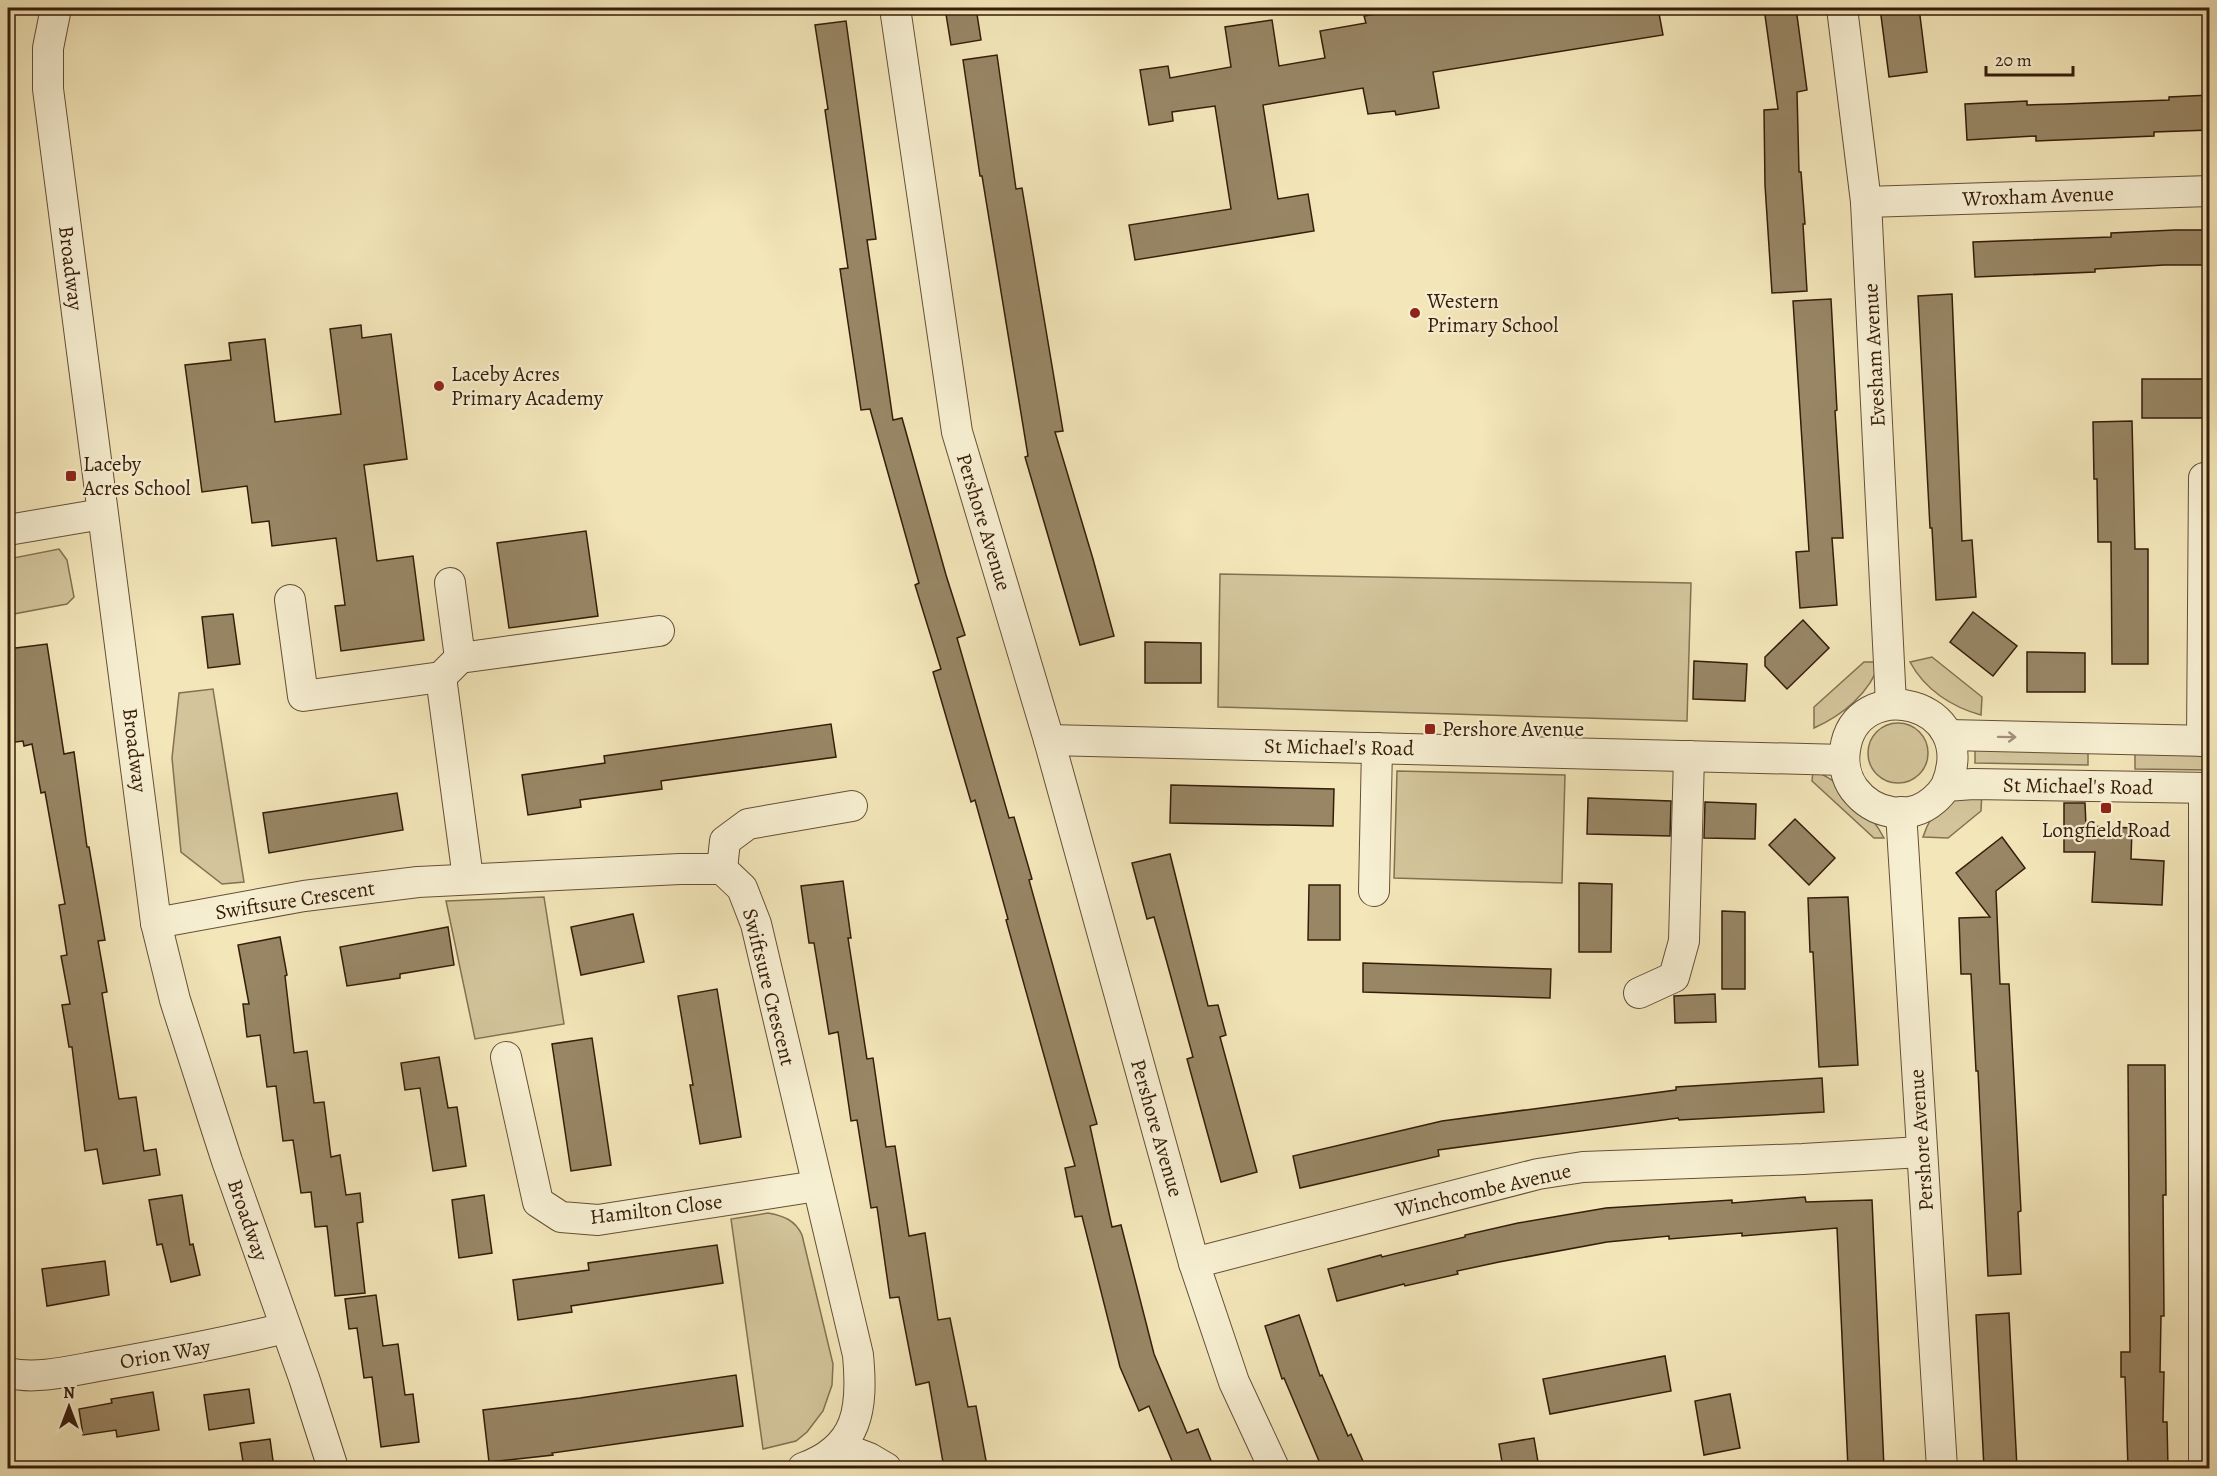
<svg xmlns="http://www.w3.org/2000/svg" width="2217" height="1476" viewBox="0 0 2217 1476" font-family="Alegreya,serif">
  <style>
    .green { fill: #d3c49b; stroke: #847052; stroke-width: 1.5 }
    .building { fill: #988665; stroke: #361d0a; stroke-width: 1.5 }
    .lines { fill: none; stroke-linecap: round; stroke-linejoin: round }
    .minor-casing { stroke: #654f36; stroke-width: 32 }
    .minor { stroke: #f7efd2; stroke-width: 30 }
    .oneway { stroke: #a09078 }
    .poi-dot { fill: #8f2418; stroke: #f7efd2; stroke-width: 2 }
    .labels { text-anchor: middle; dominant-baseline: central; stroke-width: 4.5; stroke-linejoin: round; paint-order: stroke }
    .street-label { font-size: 21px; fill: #361d0a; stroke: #f7efd2 }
    .poi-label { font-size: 21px; fill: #361d0a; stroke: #f7efd2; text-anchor: start }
  </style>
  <rect width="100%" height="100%" fill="#f3e6b9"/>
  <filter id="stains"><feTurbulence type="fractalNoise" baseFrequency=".00333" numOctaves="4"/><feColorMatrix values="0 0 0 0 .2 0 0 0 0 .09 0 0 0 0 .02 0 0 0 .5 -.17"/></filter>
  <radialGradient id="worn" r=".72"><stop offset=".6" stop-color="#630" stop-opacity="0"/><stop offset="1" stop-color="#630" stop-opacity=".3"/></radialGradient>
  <g class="green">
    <path d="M59,549l8,11 7,37 -7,7 -59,11v-56z"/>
    <path d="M1220,574l471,9 -4,138 -469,-14z"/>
    <path d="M1932,657l50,40 -1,18c-29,-8 -56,-25 -71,-53z"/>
    <path d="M1864,662h16c-10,31 -37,53 -66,66v-21z"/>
    <path d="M213,689l31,193 -22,2 -41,-32 -9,-94 7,-65z"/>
    <circle cx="1898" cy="753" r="30"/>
    <path d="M1975,745l113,1v19l-113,-2z"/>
    <path d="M2135,749l74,1v20l-74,-1z"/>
    <path d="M1397,771l168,4 -3,108 -168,-5z"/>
    <path d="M1813,771c26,7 59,44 71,67h-10l-62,-57z"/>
    <path d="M1982,791l-1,20 -33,27 -25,-1c12,-36 25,-35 59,-46z"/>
    <path d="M544,897l20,127 -89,15 -29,-138z"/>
    <path d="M768,1213c16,3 27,7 34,22l31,129 -1,21 -9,26 -16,21 -11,9 -33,8 -32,-230z"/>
  </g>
  <g class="building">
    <path d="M945,8h31l5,32 -30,5z"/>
    <path d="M1414,8h244l5,27 -230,37 6,36 -43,7 -1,-4 -27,3 -5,-26 -100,17 15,94 30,-5 6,37 -179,29 -6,-35 102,-16 -16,-103 -43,6 1,9 -24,4 -9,-55 28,-4 2,12 61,-11 -6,-40 47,-7 7,46 46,-8 -5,-27 46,-8 -2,-7z"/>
    <path d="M1764,8h32l11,82 -10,2 2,80h2l4,52h-2l4,67 -35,2 -7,-108 -1,-75 14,-1z"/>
    <path d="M1880,8h39l8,64 -38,5z"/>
    <path d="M846,21l30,218 -9,1 26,180 9,-2 44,157 19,60 -8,3 52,180 5,-1 18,62 -3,1 68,244 -7,2 22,101 9,-2 33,129 33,79 11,-4 16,39h-39l-26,-62 -10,5 -19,-44 -38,-151 -7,1 -10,-49 10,-2 -69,-246 2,-1 -33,-119 -4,2 -38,-130 8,-3 -26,-84 4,-2 -49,-174 -9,1 -21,-141 8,-1 -23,-158 3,-1 -13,-84z"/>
    <path d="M997,55l19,134 6,-1 41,243 -8,1 38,127 21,77 -34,9 -55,-188 3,-1 -46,-280h-2l-17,-116z"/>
    <path d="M2210,95v35l-56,2v4l-118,5v-5l-69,4 -2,-36 62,-3v4l37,-1 105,-4v-3z"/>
    <path d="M2175,230h35v35h-46l-69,4v3l-120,5 -2,-35 138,-5v-4z"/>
    <path d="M1952,294l10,247 10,-1 4,57 -40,3 -4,-72h-2l-12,-232z"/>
    <path d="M1831,299l6,111 -2,1 8,127h-11l5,67 -37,3 -4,-56 13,-1 -16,-250z"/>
    <path d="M361,325l1,13 29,-4 16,125 -43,6 13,96 36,-5 11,84 -83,11 -6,-45 10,-1 -9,-67 -64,8 -3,-25 -17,2 -5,-37 -45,6 -17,-127 46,-5 -2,-17 36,-4 10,83 66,-8 -11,-85z"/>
    <rect x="2142" y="379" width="68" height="39"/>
    <path d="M2132,421l3,128h13v115h-36l-1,-122h-13l-1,-63h-3l-1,-57z"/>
    <path d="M586,531l12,85 -89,12 -12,-85z"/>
    <path d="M1973,612l44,34 -24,30 -43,-34z"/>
    <path d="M233,614l7,50 -32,4 -6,-51z"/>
    <path d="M1803,620l26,28 -42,41 -22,-23v-9z"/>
    <path d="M1145,642l56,1v40h-56z"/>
    <path d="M47,644l17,110 10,-2 13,95h2l16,93 -7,1 9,51 -5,1 17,106 17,-2 8,54 12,-2 4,26 -57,9 -6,-35 -12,2 -13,-104h-3l-7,-42 8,-1 -9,-48 6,-1 -8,-50 6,-1 -20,-112 -4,1 -9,-49 -8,2 -1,-5 -15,2v-66l3,-1 -3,-27z"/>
    <path d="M2027,652l58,1v39h-58z"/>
    <path d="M1694,661l53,3 -2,37 -52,-2z"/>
    <path d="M831,724l5,33 -175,24 1,8 -82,11 1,7 -53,8 -6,-40 83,-12 -1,-7z"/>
    <path d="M1171,785l163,4 -1,37 -163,-3z"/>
    <path d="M397,793l6,37 -134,23 -6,-40z"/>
    <path d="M1588,798l83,3 -1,35 -83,-2z"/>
    <path d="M1705,802l51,2 -1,35 -51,-1z"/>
    <path d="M2064,803h21l1,23 46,2 -1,31 33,2 -2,44 -70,-3 3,-50h-31z"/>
    <path d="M1795,819l40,39 -26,27 -40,-40z"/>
    <path d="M2002,837l23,31 -29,23 4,93h9l12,227 -3,1 3,62 -33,2 -10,-205h-2l-5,-97h-10l-2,-56 31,-1 -34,-44z"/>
    <path d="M1170,854l38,152 10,-1 8,30 -6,2 37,135 -36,10 -34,-123 6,-2 -27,-98 -12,-42 -7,2 -15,-56z"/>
    <path d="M843,881l8,57h-3l19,121 6,-1 13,89 9,-1 14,90 16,-3 13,87 12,-2 18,89 8,-1 11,60 -12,2h-31l-15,-86 -13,3 -17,-88 -9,1 -13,-91 -6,1 -14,-88 -6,1 -13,-89 -9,2 -15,-91h-5l-8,-57z"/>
    <path d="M1579,883l33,1 -1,68h-32z"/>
    <path d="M1309,885h31v55h-32z"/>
    <path d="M1848,897l10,168 -39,2 -6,-115h-3l-2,-54z"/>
    <path d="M1722,911l23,1v77h-23z"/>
    <path d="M633,914l11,48 -63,13 -10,-48z"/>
    <path d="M448,927l6,38 -54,9v4l-53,8 -7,-39z"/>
    <path d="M280,937l7,38 -2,1 9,77 13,-2 7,52 10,-1 7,55 9,-2 6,40 14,-2 3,29 -6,1 8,70 -30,3 -8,-70 -12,1 -4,-35 -10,1 -8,-53 -10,1 -7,-55 -9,1 -7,-52 -13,2 -4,-33h6l-11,-59z"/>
    <path d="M1363,963l188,6 -1,29 -187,-6z"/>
    <path d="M717,989l24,148 -41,7 -10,-59h3l-15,-89z"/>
    <path d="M1715,994l1,28 -41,1 -1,-27z"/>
    <path d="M592,1038l19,127 -40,6 -19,-127z"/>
    <path d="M439,1057l9,51 9,-1 9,59 -33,5 -13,-83 -15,2 -4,-27z"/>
    <path d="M2128,1065h37l1,130h-3l1,121h-3l-1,56h4l-1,50h4l1,46h-40l-3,-91h-4v-25h9z"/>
    <path d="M1822,1078l2,34 -145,8 -1,-2 -240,32 1,6 -139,32 -7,-32 149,-35 234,-31v-3z"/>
    <path d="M182,1195l8,50 3,-1 7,31 -29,7 -9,-38 -5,1 -8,-45z"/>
    <path d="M484,1195l8,58 -33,5 -7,-58z"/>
    <path d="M1805,1197l1,5 66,-2 12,268h-36l-11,-240 -95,8v-3l-73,6v-3l-62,6 -108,20 -42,9 1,3 -53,12 -1,-2 -67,17 -9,-32 53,-14 1,2 83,-20v-2l53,-12 88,-15 126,-8v3z"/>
    <path d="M717,1245l6,38 -152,23 1,6 -54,8 -5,-40 76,-10 -1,-7z"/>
    <path d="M105,1261l4,34 -62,11 -5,-37z"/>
    <path d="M376,1295l7,51 15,-2 7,51 8,-1 6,48 -38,5 -9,-70 -8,1 -7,-50 -8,1 -4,-30z"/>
    <path d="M2009,1313l8,155h-33l-8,-153z"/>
    <path d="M1299,1315l21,61 2,-1 26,61 3,-2 15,34h-44l-38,-90 -2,1 -17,-53z"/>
    <path d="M1665,1356l6,35 -121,23 -7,-35z"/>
    <path d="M736,1375l7,51 -191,27 1,2 -64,7 -6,-52 97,-12z"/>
    <path d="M249,1389l5,34 -45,7 -5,-35z"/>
    <path d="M153,1392l6,38 -42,7 -1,-7 -33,5 -4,-26 33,-6 -1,-4z"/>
    <path d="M1730,1394l10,54 -36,7 -9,-54z"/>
    <path d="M1534,1438l5,30h-36l-4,-24z"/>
    <path d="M270,1439l4,29h-30l-4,-25z"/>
  </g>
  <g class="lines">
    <defs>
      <g id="minor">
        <path d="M56,8l-8,40v41l108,834 19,77 52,161 77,217 29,90"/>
        <path d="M895,8l62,424 92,308 145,523 40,119 40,86"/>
        <path d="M1842,8l24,194 25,502"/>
        <path d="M1866,202l344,-11"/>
        <path d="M8,530l94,-16"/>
        <path d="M290,600l13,96 138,-19 19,-19 -10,-75"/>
        <path d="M460,658l199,-27"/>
        <path d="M441,677l27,201"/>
        <path d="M1949,735l261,6"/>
        <path d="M1049,740l795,20"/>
        <path d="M2202,741l2,-263"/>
        <path d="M1946,786c36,-86 -91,-113 -101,-36 -2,13 1,28 9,39 19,25 55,33 80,11 5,-4 9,-9 12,-14l27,-2 237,4"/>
        <path d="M1901,812l41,656"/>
        <path d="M722,869l3,-28 23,-17 104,-18"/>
        <path d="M1374,891l3,-143"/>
        <path d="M156,923l148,-27 114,-14 262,-13h42l20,19 14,36 102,431c5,53 1,93 -55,113"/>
        <path d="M1639,993l35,-16 10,-36 5,-185"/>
        <path d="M506,1057l32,145 23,15 37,3 219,-34"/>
        <path d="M1194,1263l344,-89 45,-7 220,-8 118,-7"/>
        <path d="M8,1373c30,7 66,-3 96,-8 61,-11 121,-22 181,-37"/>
        <path d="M840,1447l29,11 17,10"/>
        <path d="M2204,1468v-680"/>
      </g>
    </defs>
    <use href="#minor" class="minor-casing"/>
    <use href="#minor" class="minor"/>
  </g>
  <defs><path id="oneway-shaft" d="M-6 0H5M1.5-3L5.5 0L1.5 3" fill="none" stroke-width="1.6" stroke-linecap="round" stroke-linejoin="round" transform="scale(1.5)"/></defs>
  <use class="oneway" href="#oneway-shaft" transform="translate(2007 737) rotate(1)"/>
  <g class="poi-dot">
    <circle cx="1415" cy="313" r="6"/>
    <circle cx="439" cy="386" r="6"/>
    <rect x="65" y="470" width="12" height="12" rx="3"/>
    <rect x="1424" y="723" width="12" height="12" rx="3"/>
    <rect x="2100" y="802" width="12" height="12" rx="3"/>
  </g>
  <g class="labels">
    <g class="street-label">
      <text transform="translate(2038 196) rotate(-2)">Wroxham Avenue</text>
      <text transform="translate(71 268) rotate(83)">Broadway</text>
      <text transform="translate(1874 355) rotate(-93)">Evesham Avenue</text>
      <text transform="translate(984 522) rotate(73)">Pershore Avenue</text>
      <text transform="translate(1339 747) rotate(1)">St Michael's Road</text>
      <text transform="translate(135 750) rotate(83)">Broadway</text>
      <text transform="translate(2078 786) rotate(1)">St Michael's Road</text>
      <text transform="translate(295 900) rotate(-9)">Swiftsure Crescent</text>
      <text transform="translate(769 987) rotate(76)">Swiftsure Crescent</text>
      <text transform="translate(1157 1128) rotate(74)">Pershore Avenue</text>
      <text transform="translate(1921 1140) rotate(-94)">Pershore Avenue</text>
      <text transform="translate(1483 1190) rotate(-13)">Winchcombe Avenue</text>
      <text transform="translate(656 1209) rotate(-7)">Hamilton Close</text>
      <text transform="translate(248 1220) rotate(71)">Broadway</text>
      <text transform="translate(165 1354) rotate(-10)">Orion Way</text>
    </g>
    <g class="poi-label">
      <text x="1427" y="301">Western<tspan x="1427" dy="24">Primary School</tspan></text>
      <text x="451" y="374">Laceby Acres<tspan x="451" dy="24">Primary Academy</tspan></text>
      <text x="83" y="464">Laceby<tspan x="83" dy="24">Acres School</tspan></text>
      <text x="1442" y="729">Pershore Avenue</text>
      <text x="2106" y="830" text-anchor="middle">Longfield Road</text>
    </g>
  </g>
  <rect width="2217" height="1476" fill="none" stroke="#f3e6b9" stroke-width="30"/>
  <rect x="9" y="9" width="2199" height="1458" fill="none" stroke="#361d0a" stroke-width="3"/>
  <rect x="15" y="15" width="2187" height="1446" fill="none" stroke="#361d0a" stroke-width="1.5"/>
  <g transform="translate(69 1407)" stroke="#f7efd2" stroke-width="4.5" paint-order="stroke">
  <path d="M0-4.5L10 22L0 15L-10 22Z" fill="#361d0a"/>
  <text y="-9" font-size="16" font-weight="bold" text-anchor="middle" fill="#361d0a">N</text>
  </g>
  <path d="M1986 66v9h87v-9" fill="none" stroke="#361d0a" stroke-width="3"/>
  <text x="1995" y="66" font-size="18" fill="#361d0a" stroke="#f7efd2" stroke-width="4.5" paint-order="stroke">20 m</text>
  <rect width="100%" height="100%" filter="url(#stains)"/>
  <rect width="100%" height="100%" fill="url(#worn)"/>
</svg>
